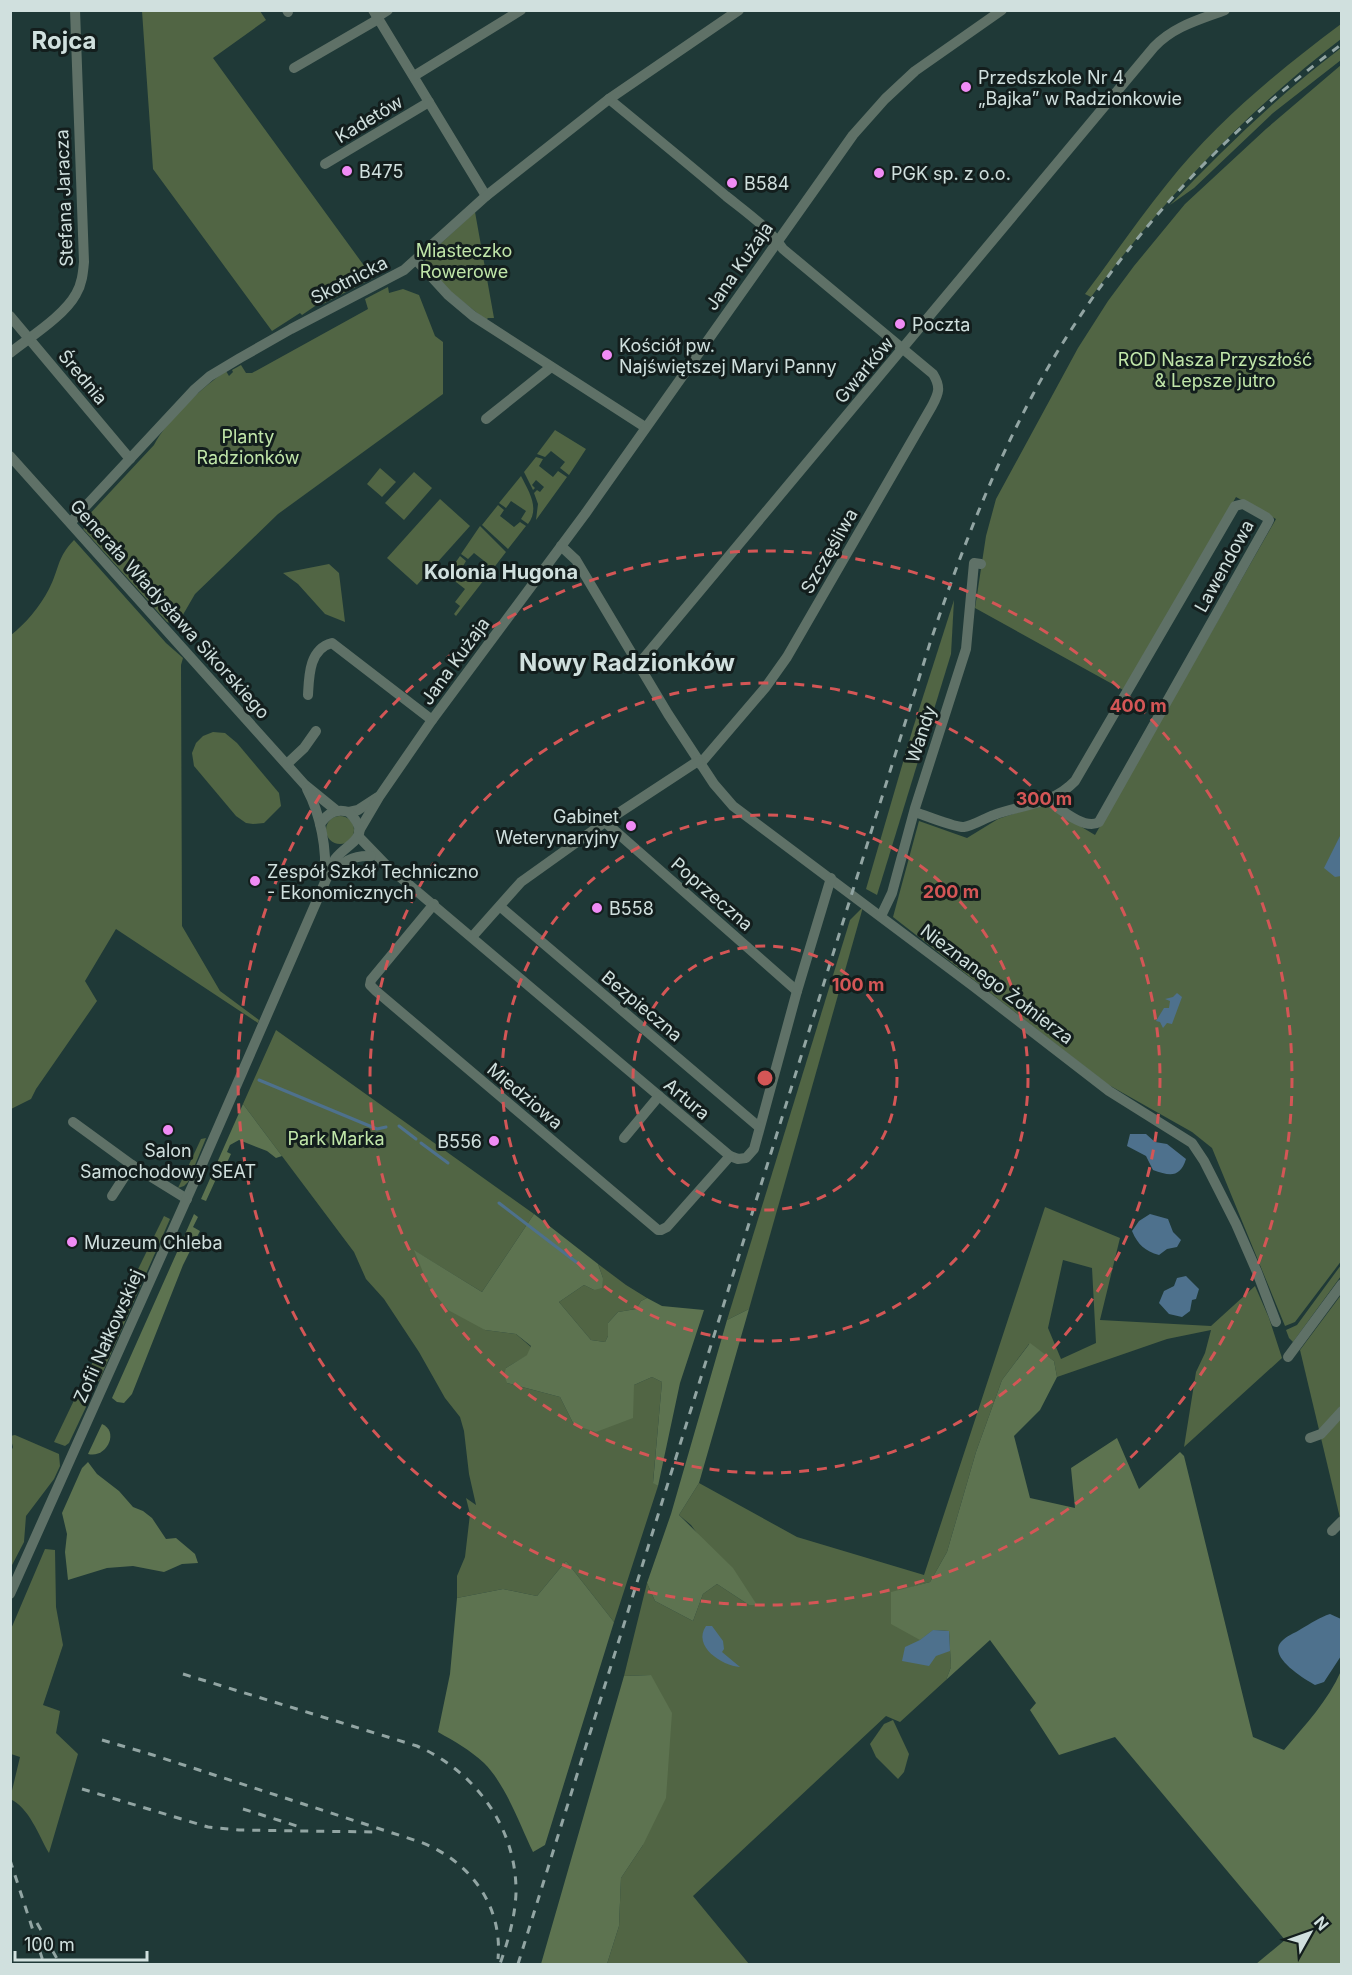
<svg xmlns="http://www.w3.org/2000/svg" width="1352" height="1975" viewBox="0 0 1352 1975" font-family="Inter,sans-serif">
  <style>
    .green { fill: #516544; fill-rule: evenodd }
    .forest { fill: #5d7350 }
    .water { fill: #4e718d }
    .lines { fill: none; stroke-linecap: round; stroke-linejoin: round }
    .stream { stroke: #4e718d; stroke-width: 3 }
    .minor { stroke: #5f7167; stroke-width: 10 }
    .rail { stroke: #92a5a3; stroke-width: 3; stroke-dasharray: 8 8; stroke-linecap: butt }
    .ring { fill: none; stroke: #d45656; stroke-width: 3; stroke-dasharray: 10 8 }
    .poi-dot { fill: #f08bf5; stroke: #131e1d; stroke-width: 2 }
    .labels { text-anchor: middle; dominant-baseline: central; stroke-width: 6; stroke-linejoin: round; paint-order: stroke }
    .poi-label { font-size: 18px; fill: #d0e0de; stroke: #131e1d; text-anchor: start }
    .street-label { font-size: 18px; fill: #d0e0de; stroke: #131e1d }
    .park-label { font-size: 18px; fill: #c0e6a9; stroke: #131e1d }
    .neighbourhood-label { font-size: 20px; font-weight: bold; fill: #d0e0de; stroke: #131e1d }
    .district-label { font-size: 24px; font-weight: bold; fill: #d0e0de; stroke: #131e1d }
    .centre { fill: #d45656; stroke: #131e1d; stroke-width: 3 }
    .ring-label { font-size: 18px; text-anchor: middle; font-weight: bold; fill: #d45656; stroke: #131e1d; stroke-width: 6; stroke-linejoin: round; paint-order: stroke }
  </style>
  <rect width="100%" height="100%" fill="#1f3937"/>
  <g class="green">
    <path d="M142,11h118l6,9 -53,38 160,220 -50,26h-5l-16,11 -2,-2 -28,18 -119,-162z"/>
    <path d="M1341,24v15c-99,76 -176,159 -250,258l-6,-3c27,-36 53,-74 82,-110 49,-62 111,-113 174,-160z"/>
    <path d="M1341,48v12l-68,53 -79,75 -24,17c54,-57 109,-110 171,-157z"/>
    <path d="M1341,65l1,1195 -47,62 -10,4 -73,-178 -20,-16 -85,-48 -214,-167 26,-96 48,17 31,-19 45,-15 52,31 181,-316 -40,-22 -111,194 -150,-83 11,-72 10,-37 82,-151 30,-47 26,-35 51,-62 81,-75z"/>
    <path d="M475,212l19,106h-6l-2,2 -39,-31 -22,-27 1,-5z"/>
    <path d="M388,287l1,6 14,-4 16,6 16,41 8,6v52l-165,120 -83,80 -18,31 -10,-3 -84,-93 2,-2v-8l69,-74c13,-25 48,-58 72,-74l3,5 4,-4 -1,-2 9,-5 5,8h6l116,-64 -3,-10z"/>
    <path d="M555,430l31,19 -17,26 -9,-7 5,-6 -14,-11 -6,6 -8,-3z"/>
    <path d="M536,457l7,2 -4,7 14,11 5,-6 9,6 -31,43 2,-16 -4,-11 3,-3 3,2 4,-5 -8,-7 -4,5 3,3 -2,2 -9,-18z"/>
    <path d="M380,468l16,14 -14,15 -15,-13z"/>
    <path d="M414,472l18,16 -28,32 -19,-17z"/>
    <path d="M521,476c8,16 19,32 7,48l-7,-5 5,-8 -15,-10 -5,7 -7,-5z"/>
    <path d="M440,499l30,27 -53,59 -30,-27z"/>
    <path d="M498,505l6,5 -4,6 14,11 6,-5 6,4 -18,23 -26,-24z"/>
    <path d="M480,526l26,26 -17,22 -5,-4 4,-6 -14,-11 -6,6 -7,-5z"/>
    <path d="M74,540l92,103 17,15 -2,7 1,261 38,65 39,29 -1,3 -142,-94 -31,52 12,20 -61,88 -5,10 -20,10 -1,-473c16,-13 29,-28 39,-47 10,-19 8,-32 25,-49z"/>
    <path d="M460,556l6,5 -4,7 15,11 5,-6 5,3 -31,40 -2,-2 6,-8 -5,-4 10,-13 -18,-14z"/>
    <path d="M329,564l10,9 6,49 -20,-8 -27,-30 -15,-11z"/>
    <path d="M954,600l-3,54 -74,241 -11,-6 47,-161z"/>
    <path d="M213,732l12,1 12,10 42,50 2,13 -17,17 -11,1 -7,-1 -10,-7 -42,-50 -2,-13 4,-10 7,-7z"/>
    <circle cx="340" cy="830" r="14"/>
    <path d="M863,907l-114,402 -22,11 123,-400z"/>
    <path d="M276,1030l258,184 -52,78 -67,-41 70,79 31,4 15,13 -3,8 -22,13 1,15 53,14 14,28 60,-40 18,-8 10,5 -9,100 5,4 -44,136 -48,-61 -29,35 -34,-7 -46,9v-22l8,-19 5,-43 -4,-16 10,7 -7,-31 -5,-43 -4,-14 -15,-19 -26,-46 -35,-53 -18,-20 -12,-27 -111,-148z"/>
    <path d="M206,1138l-18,44 -4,4 -6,2 23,-49z"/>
    <path d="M1045,1207l75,31 -20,82 111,6 44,-40 14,32 13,40 -98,89 12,-75 9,-19 6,-23 -44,9 -110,38 -3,-16 -25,-17 -27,36 -26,72 -29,100 -17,30 -39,11 42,37 16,1 2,36 -5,13 -46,42 -14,-6 -193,180 56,68h-142l12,-38 2,-48 22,-33 8,-170 -27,1 23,-93 8,18 38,20 10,-27 14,-10 32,21 -58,-80 -12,-10 20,-32 98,54 127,38zM1063,1260l29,8 4,75 -35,16 -13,-31z"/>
    <path d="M164,1216l6,3 -71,162 -5,3h-12z"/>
    <path d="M598,1264l28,21 21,13 -6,3 -5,8 -18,3 -10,11v13l-3,6 -14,-2 -32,-38 25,-17 10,5 9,-12z"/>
    <path d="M1341,1265v11l-48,66 -4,-4 -3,-8 11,-5z"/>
    <path d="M1341,1295v227l-41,-172z"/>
    <path d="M78,1392l7,8 1,7 -17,36 -4,3 -11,-4z"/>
    <path d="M15,1435l44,19 1,12 -6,13 -28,37 -2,26 -13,25 -1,-113 3,-7 -3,-11z"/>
    <path d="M45,1549l10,1 1,57 7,38 -20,60 17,6 -4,22 22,21 -29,99c-10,-17 -20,-46 -39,-54l10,-42 -9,-3v-125z"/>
    <path d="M893,1720l16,34 -5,18 -6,7 -22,-22 -6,-13 14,-20z"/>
  </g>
  <g class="forest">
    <path d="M243,1104l39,52 -6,2 -9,-7 -28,-11 -9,5 -3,7 4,2 -7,15 -3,-1 -15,33 -5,-2z"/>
    <path d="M194,1214l4,3 -5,10 7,4 -17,34 -51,129 -8,9 -7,-1 -5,-4z"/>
    <path d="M534,1214l64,50 5,14 -1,10 -8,2 -10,-5 -25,17 32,38 14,2 3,-6v-13l10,-11 18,-3 5,-8 6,-3 15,8 42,4 -24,73 -22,103 -5,-3 9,-101 -10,-5 -18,8 -1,33 -37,14 -22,-7 -14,-28 -53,-14 -3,-8 2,-7 21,-13 4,-9 -15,-12 -31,-4 -37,-20 -19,-23 -15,-37 68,42z"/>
    <path d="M749,1309l-50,174 -20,32 54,53 24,37h-8l-32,-21 -14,10 -10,27 -38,-20 -8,-18 24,-69 56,-194z"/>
    <path d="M1030,1343l24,18 3,16 -17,33 -26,26 16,62 45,10 -4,-40 46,-30 22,51 41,-37 4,4 69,281 31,13c21,-25 44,-49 57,-79v293h-85l29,-24 -170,-203 -56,18 -29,-45 6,-7 -46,-63 -44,40 5,-13 -2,-36 -16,-1 -13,10 -29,-16v-32l39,-10 17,-30 29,-100 26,-72z"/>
    <path d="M102,1424c18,8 4,35 -14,30z"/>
    <path d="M88,1462l9,12 22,17 14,16 10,4 9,7 14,21 10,-1 19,16 3,9 -16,1 -18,8 -31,-6 -26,2 -39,12 -3,-28 2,-18 -5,-21 20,-45z"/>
    <path d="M566,1561l48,61 -69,223 -12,7c-13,-27 -27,-67 -49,-89 -14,-13 -30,-22 -46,-31l12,-58 7,-76 46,-9 34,7z"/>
    <path d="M651,1675l21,38 -6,85 -23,47 -22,33 -2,48 -12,38h-66l83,-288z"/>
  </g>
  <g class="water">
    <path d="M1341,834v42l-6,1 -11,-9z"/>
    <path d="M1177,993l5,4 -10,27 -5,-1 -4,5 -3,-6 -4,-1 8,-13h5l1,-7 -5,-2 8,-2z"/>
    <path d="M1130,1134h16l9,8 12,2 19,15c-6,19 -16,17 -33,11l-7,-14 -19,-10z"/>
    <path d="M1150,1214l18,5 5,13 8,8 -4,7 -10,2 -8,6c-14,-4 -21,-10 -27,-24l7,-10z"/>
    <path d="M1186,1276l13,13 -3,10 -4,1 -2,11 -8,6 -13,-3 -10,-11 5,-12 10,-5 3,-8z"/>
    <path d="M1330,1614l11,5v37l-17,26 -9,3c-12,-7 -47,-28 -34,-43 5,-6 14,-9 20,-13 9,-5 19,-12 29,-15z"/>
    <path d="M712,1626l11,15 1,8 -2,3 18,15c-18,-1 -48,-21 -34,-41z"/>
    <path d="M933,1630l16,1 1,20 -14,5 -7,10 -27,-5 3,-14 15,-7z"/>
  </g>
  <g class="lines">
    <g class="stream">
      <path d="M259,1080l118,49 9,-2"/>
      <path d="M399,1126l17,13"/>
      <path d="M421,1143l27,20"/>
      <path d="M499,1203l85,65"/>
    </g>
    <g class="minor">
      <path d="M287,10l1,2"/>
      <path d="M373,10l113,186"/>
      <path d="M294,68l81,-47 2,-4 11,-7"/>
      <path d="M414,76l107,-66"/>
      <path d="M609,99c39,32 78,64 117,97 20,16 43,32 57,53l150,125c8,13 6,19 -1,32l-145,251 -22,31 -65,76"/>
      <path d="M325,164l104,-62"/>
      <path d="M416,260l32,35 25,21 172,111"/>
      <path d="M10,316l120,143"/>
      <path d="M10,353c20,-16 54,-37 66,-59 6,-10 7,-21 8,-32l-9,-252"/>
      <path d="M486,419l65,-52"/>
      <path d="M10,456l295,329 32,26"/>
      <path d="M71,522l124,-133 15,-13 30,-18 51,-29 113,-59 82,-74 123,-97 130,-89"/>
      <path d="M561,546l15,14 92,154 46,70 19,22 240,180 136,105 83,52 12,18 32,63 21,48 19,50"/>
      <path d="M638,665l516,-618c20,-21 45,-27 71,-37"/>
      <path d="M308,695c1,-19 1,-46 24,-52l100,77"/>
      <path d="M287,764l17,-16 12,-17"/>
      <path d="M307,789c13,24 21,62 17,89"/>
      <path d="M349,812l9,-2 20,-13"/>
      <path d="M915,812c9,3 41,16 49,15 9,-1 21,-9 30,-12 30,-11 58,-10 81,-34l160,-275 8,-2 23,13 3,3 -2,4 -168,298c-14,9 -40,-14 -52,-22"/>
      <path d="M605,822l192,169"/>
      <path d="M359,831l20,-34 53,-77 153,-206 268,-379 32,-36 30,-28 87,-61"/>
      <path d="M358,836l29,30 343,290 8,3 8,-1 8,-9 43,-158 34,-113"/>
      <path d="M334,873c9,-13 21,-18 37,-17"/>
      <path d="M434,904l-63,76 -1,5 6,6 282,239h3l6,-3 63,-71"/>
      <path d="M503,909l256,218"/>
      <path d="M881,916l11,-23 23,-85 51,-159 8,-86 7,1"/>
      <path d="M472,937l49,-55 84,-60 93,-61"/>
      <path d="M73,1122l59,43 55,34"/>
      <path d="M624,1138l35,-42"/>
      <path d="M112,1196l20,-31"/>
      <path d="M1288,1357l54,-73"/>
      <path d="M1310,1438l11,-4 21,-23"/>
      <path d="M1332,1531l10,-10"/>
      <path d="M10,1594l190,-425 135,-310c13,-17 39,-21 14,-47 -13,-4 -21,1 -29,12"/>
    </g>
    <g class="rail">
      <path d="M183,1674l234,72c58,25 100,82 99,147 -1,25 -8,48 -16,71"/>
      <path d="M102,1740l51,15 267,87c49,18 83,63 78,117"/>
      <path d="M82,1789l126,38 31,3 135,2"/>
      <path d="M243,1809l54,17"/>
      <path d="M10,1860l34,104"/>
      <path d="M37,1923l23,41"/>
      <path d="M518,1964l412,-1321c28,-83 59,-165 100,-243 74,-140 185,-262 312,-356"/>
    </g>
  </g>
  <g class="ring">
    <circle cx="765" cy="1078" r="132"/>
    <circle cx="765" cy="1078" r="263"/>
    <circle cx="765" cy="1078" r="395"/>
    <circle cx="765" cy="1078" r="527"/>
  </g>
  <g class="poi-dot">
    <circle cx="966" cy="87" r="6"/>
    <circle cx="347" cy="171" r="6"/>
    <circle cx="879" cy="173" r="6"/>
    <circle cx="732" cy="183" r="6"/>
    <circle cx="900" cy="324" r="6"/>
    <circle cx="607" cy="355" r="6"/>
    <circle cx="631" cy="826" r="6"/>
    <circle cx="255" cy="881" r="6"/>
    <circle cx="597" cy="908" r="6"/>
    <circle cx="168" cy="1130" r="6"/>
    <circle cx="494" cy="1141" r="6"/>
    <circle cx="72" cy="1242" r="6"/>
  </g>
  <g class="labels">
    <g class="poi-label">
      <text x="978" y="77">Przedszkole Nr 4<tspan x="978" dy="21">„Bajka” w Radzionkowie</tspan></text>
      <text x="359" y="171">B475</text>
      <text x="891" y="173">PGK sp. z o.o.</text>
      <text x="744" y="183">B584</text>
      <text x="912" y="324">Poczta</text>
      <text x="619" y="345">Kościół pw.<tspan x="619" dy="21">Najświętszej Maryi Panny</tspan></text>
      <text x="619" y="816" text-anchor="end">Gabinet<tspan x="619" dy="21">Weterynaryjny</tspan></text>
      <text x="267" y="871">Zespół Szkół Techniczno<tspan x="267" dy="21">- Ekonomicznych</tspan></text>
      <text x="609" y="908">B558</text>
      <text x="482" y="1141" text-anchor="end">B556</text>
      <text x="168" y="1150" text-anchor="middle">Salon<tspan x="168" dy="21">Samochodowy SEAT</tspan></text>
      <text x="84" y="1242">Muzeum Chleba</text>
    </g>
    <g class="street-label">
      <text transform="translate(369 119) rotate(-31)">Kadetów</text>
      <text transform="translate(64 198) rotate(-92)">Stefana Jaracza</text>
      <text transform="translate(739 266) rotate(-55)">Jana Kużaja</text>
      <text transform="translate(349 280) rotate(-27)">Skotnicka</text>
      <text transform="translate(864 370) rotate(-50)">Gwarków</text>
      <text transform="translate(83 377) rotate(50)">Średnia</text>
      <text transform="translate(829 551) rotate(-60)">Szczęśliwa</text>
      <text transform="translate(1224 566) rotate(-61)">Lawendowa</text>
      <text transform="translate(170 609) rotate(48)">Generała Władysława Sikorskiego</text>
      <text transform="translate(455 661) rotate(-54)">Jana Kużaja</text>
      <text transform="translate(921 734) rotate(-72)">Wandy</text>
      <text transform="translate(712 894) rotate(41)">Poprzeczna</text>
      <text transform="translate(997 984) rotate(37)">Nieznanego Żołnierza</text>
      <text transform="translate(642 1006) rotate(40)">Bezpieczna</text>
      <text transform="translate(525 1096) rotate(40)">Miedziowa</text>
      <text transform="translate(687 1099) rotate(40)">Artura</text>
      <text transform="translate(108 1336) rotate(-66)">Zofii Nałkowskiej</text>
    </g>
    <g class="park-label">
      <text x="464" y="250">Miasteczko<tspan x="464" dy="21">Rowerowe</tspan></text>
      <text x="1215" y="359">ROD Nasza Przyszłość<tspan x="1215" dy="21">&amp; Lepsze jutro</tspan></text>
      <text x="248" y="436">Planty<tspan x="248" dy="21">Radzionków</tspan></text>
      <text x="336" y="1138">Park Marka</text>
    </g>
    <g class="neighbourhood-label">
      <text x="501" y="572">Kolonia Hugona</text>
    </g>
    <g class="district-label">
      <text x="64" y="40">Rojca</text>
      <text x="627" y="662">Nowy Radzionków</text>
    </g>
  </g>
  <circle cx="765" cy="1078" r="9" class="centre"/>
  <g class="ring-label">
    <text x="1138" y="712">400 m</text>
    <text x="1044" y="805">300 m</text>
    <text x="951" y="898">200 m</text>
    <text x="858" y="991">100 m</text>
  </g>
  <rect width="1352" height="1975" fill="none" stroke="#d0e0de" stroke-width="24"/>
  <g transform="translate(1310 1933) rotate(50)" stroke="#131e1d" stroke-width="4.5" paint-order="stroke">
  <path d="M0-4.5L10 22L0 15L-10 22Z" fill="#d0e0de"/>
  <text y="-9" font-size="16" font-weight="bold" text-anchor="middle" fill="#d0e0de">N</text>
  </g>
  <path d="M15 1951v9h132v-9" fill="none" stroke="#d0e0de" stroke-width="3"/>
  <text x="24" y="1951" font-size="18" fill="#d0e0de" stroke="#131e1d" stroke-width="4.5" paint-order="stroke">100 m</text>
</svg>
